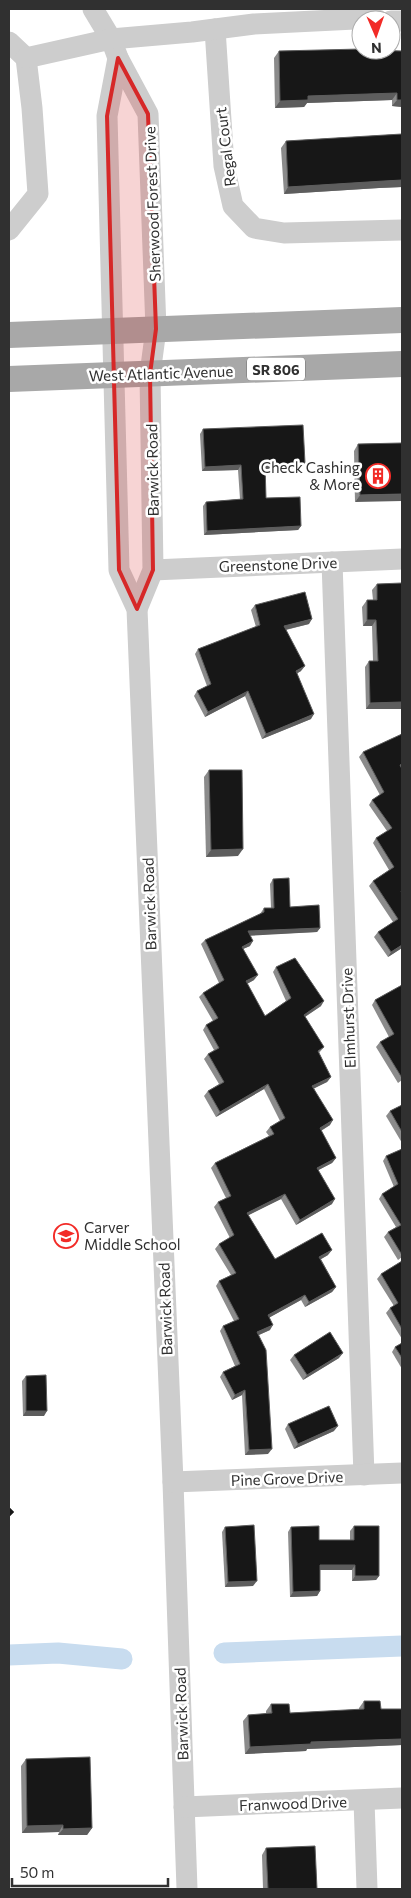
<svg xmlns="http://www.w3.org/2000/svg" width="411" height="1898" viewBox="0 0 411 1898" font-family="Commissioner,sans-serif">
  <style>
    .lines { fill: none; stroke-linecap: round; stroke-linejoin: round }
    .canal { stroke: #c8dcef; stroke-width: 21 }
    .minor { stroke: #cdcdcd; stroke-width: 21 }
    .major { stroke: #a8a8a8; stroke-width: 26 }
    .wall { fill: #8b8b8b }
    .shaded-wall { fill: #5d5d5d }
    .building { fill: #171717; stroke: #5d5d5d }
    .marked { fill: #d62828; fill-opacity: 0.2; stroke: #d62828; stroke-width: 4; stroke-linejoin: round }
    .labels { text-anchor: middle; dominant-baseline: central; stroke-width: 5; stroke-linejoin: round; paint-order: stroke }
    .shield { fill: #fff; stroke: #6e6e6e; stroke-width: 1 }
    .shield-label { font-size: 14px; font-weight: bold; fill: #303030 }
    .street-label { font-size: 15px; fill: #303030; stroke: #fff }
    .poi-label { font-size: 15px; fill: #303030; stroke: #fff; text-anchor: end }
  </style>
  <rect width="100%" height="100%" fill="#fff"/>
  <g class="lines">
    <g class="canal">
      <path d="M224,1653l178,-7"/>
      <path d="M9,1655l49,-2 64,6"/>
    </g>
    <g class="minor">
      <path d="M93,9l18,30 7,19 30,56 8,215 -6,45 3,196 -16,39"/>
      <path d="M391,21h11"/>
      <path d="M215,29l9,137 9,40 21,22 30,5 118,-3"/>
      <path d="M9,42l17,16 6,50 6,86 -29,36"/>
      <path d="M26,58l85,-19 81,-7 62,-8 101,-5 23,1"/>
      <path d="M118,58l-11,58 12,454 18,39 36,873 14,407"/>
      <path d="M332,562l32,913"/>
      <path d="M153,570l249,-11"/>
      <path d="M173,1482l229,-9"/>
      <path d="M364,1800l3,89"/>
      <path d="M184,1807l218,-9"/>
    </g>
    <g class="major">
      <path d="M9,335l393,-15"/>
      <path d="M9,379l393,-15"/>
    </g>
  </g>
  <g class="wall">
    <path d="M375,50l27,1v56l-10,-1v-6l-85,3 -3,4 -29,1 -1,-50 5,-7z"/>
    <path d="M402,134v53l-23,1 -95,6 -3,-46 5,-7z"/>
    <path d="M203,429l99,39 -37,1 1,29 35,28 -3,4 -94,5 -1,-29 3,-4 34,-3 -2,-29 -36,1 -2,-37z"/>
    <path d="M402,443l-47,59 -1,-51 4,-7z"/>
    <path d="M377,584l25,125h-36l-1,-42 4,-6h4l-1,-35h-9l-1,-19 5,-7h6l-1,-10z"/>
    <path d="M255,605l54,19 -23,6 15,41 -4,2 14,46 -49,20 -17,-43 -40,21 -11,-21 3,-5 10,-5 -12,-32 3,-5 58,-22 -5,-17z"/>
    <path d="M402,734v214l-14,9 -14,-20 4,-5 15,-10 -24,-36 4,-5 16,-11 -16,-27 3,-5 11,-7 -18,-26 3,-5 8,-5 -21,-38 4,-5z"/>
    <path d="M209,770l29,86 -32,1 -2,-80z"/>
    <path d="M273,879l17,28 30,21 -3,4 -67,3v11l-7,3 11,31 -7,4 18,32 21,-15 -13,-29 3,-5 45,39 -16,11 19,30 -5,6 12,24 -4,5 -13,6 16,37 -9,6 15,27 -4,5 -14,7 14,34 -36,21 -15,-26 -33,16 27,44 53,-4 -7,4 15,28 -4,5 -27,15 -4,-7 -31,17v13l-11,5 9,119 -23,1 -3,-60 -10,5 -12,-23 3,-5 12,-6 -15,-35 3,-5 11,-5 -18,-35 3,-5 12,-6 -16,-26 4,-5 11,-6 -16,-31 4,-5 8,-4 -15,-30 4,-5 54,-27 -3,-4 4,-5 10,-6 -16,-32 -48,28 -12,-21 4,-5 11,-7 -15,-25 4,-5 6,-4 -11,-20 3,-5 7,-4 -14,-24 4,-4 16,-10 -18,-39 4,-4 55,-26 4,-6h7l-1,-24z"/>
    <path d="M402,985v95l-4,3 -22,-36 4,-5 9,-5 -17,-32 3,-5z"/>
    <path d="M402,1105v38l-16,-27 4,-5z"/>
    <path d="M402,1149v108l-4,3 -14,-23 4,-5 8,-5 -17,-28 3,-5 12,-7 -11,-26 3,-5z"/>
    <path d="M402,1261v78l-16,-26 4,-5 4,-2 -17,-27 4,-5z"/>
    <path d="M402,1343v26l-10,-17 3,-5z"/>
    <path d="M294,1355l45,3 -36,22 -13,-20z"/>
    <path d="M26,1376l18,40h-21l-1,-35z"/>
    <path d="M288,1424l46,7 -40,18 -9,-20z"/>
    <path d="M354,1526l25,50 -3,4 -24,1v-11h-32v21l-3,5 -27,1 -2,-65 3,-5 28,13h31v-9z"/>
    <path d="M225,1527l28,59 -28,1 -3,-55z"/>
    <path d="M364,1701l17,8h21v36l-95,4 -1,2 -61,3 -2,-33 5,-6 18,-1v-3l5,-7 19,9 69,-3v-2z"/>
    <path d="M26,1759l66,69 -5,7h-29l1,-3 -37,1 -1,-67z"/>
    <path d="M266,1848l51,41h-54l-1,-34z"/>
  </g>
  <g class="shaded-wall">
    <path d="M397,93l-5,7 -85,3 -3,4 -29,1 5,-7 28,-5z"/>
    <path d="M397,100h5v7l-10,-1z"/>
    <path d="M402,180v7l-23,1 -95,6 4,-7 96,-6z"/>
    <path d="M305,463l-3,5 -40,1 3,-4z"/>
    <path d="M241,465l-3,5 -36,1 3,-4z"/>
    <path d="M402,494v7l-47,1 5,-7z"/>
    <path d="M301,526l-3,4 -94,5 3,-4z"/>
    <path d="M312,619l-3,5 -29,7 4,-5z"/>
    <path d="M367,620h9l-4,6h-9z"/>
    <path d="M305,666l-4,5 -8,5 3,-5z"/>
    <path d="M248,691l-3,5 -40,21 3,-5z"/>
    <path d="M402,702v7h-36l4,-6z"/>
    <path d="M314,714l-3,5 -49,20 4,-5z"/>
    <path d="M243,849l-5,7 -32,1 5,-7z"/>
    <path d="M320,928l-3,4 -72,4 3,-5z"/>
    <path d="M253,941l-3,5 -12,5 4,-4z"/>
    <path d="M402,945v3l-14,9 3,-5z"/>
    <path d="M258,975l-4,5 -11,6 3,-5z"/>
    <path d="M324,1001l-3,5 -21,14 4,-5z"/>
    <path d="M331,1077l-4,5 -18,9 3,-5z"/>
    <path d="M268,1084l-4,5 -48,28 4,-5z"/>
    <path d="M333,1120l-3,5 -13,8 3,-5z"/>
    <path d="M336,1158l-4,5 -19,10 4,-5z"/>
    <path d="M285,1194l-4,5 -38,19 4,-5z"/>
    <path d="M335,1199l-3,5 -36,21 4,-5z"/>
    <path d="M332,1250l-4,5 -12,7 3,-5z"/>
    <path d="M336,1287l-4,5 -27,15 4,-5z"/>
    <path d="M305,1295l-4,5 -36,20 3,-5z"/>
    <path d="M273,1325l-3,5 -16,7 3,-5z"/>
    <path d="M343,1353l-4,5 -36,22 4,-5z"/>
    <path d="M245,1390l-3,5 -10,5 3,-5z"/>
    <path d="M26,1411h21l-3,5h-21z"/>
    <path d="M338,1426l-4,5 -40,18 4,-5z"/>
    <path d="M272,1449l-4,5 -23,1 4,-5z"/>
    <path d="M320,1565h35l-3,5h-36z"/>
    <path d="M355,1576h24l-3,4 -24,1z"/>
    <path d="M257,1581l-4,5 -28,1 3,-5z"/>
    <path d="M320,1591l-3,5 -27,1 3,-5z"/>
    <path d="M402,1739v6l-95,4 -1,2 -61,3 5,-7 61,-5z"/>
    <path d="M63,1825l-4,7 -37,1 5,-7z"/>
    <path d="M92,1828l-5,7h-29l5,-6z"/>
  </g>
  <g class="building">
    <path d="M361,49v1l41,1v49h-5v-7l-89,3v4l-28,1 -1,-50z"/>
    <path d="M402,134v46l-18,1 -96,6 -2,-46z"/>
    <path d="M303,425l2,38 -40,2 1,33 34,-1 1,29 -94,5 -1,-29 37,-3 -2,-34 -36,2 -2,-38z"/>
    <path d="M402,443v51l-42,1 -2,-51z"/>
    <path d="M402,583v119l-32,1 -1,-42h9l-2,-41h-9v-20h10v-16z"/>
    <path d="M305,592l7,27 -28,7 21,40 -9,5 18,43 -48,20 -18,-43 -40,21 -11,-21 14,-7 -13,-35 62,-24 -5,-20z"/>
    <path d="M402,734v30l-2,1 2,4v122h-1l1,2v52l-11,7 -13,-20 20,-13 -25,-38 21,-14 -18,-29 16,-10 -20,-28 12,-8 -21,-40z"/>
    <path d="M209,770h33l1,79 -32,1z"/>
    <path d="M289,878l1,29 29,-2 1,23 -72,3 5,10 -11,6 16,28 -12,6 19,35 26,-18 -15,-31 19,-9 29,43 -20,14 20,32 -6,4 13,26 -19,9 21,34 -13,8 16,30 -19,10 18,31 -35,21 -15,-26 -38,19 28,46 47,-26 10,17 -13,7 17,30 -27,15 -4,-7 -37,20 5,10 -16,7 9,18 6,99 -23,1 -4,-60 -10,5 -12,-23 17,-8 -17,-38 16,-7 -20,-38 17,-8 -17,-29 15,-9 -16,-33 13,-6 -16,-33 59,-29 -4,-7 15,-9 -17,-34 -48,28 -12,-21 16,-9 -16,-28 11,-6 -13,-23 12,-7 -15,-25 21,-13 -19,-40 59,-28v-4h10l-1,-29z"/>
    <path d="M402,985v93l-22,-36 14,-8 -19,-34z"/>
    <path d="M402,1105v27l-12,-21z"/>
    <path d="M402,1149v106l-14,-23 13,-7 -19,-31 16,-10 -12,-28z"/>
    <path d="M402,1261v68l-12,-21 8,-5 -17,-29z"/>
    <path d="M330,1332l13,21 -36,22 -13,-20z"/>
    <path d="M402,1343v15l-7,-11z"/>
    <path d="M46,1375l1,36h-21v-35z"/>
    <path d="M329,1406l9,20 -40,18 -10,-20z"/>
    <path d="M9,1507l5,5 -5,5z"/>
    <path d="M254,1525l3,56 -29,1 -3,-55z"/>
    <path d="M319,1526v14h35v-14h25v50h-24v-11h-35v26l-27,1 -2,-65z"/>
    <path d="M364,1701h16l1,8h21v30l-91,3v2l-61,3 -2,-32 24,-2 -1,-9h18l1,9 74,-4z"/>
    <path d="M90,1757l2,71 -29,1v-4l-36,1 -1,-67z"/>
    <path d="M315,1846l2,43h-49l-2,-41z"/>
  </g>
  <path class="marked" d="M118,58l30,56 8,215 -6,45 3,196 -16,39 -18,-39 -12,-454z"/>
  <defs>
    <symbol id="building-ring" viewBox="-11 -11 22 22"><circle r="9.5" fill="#fff" stroke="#f22b27" stroke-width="1.5"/><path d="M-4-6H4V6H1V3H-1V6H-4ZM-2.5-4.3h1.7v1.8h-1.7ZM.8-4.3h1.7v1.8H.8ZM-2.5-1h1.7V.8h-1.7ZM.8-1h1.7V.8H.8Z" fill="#f22b27"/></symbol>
    <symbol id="school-ring" viewBox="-11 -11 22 22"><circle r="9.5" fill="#fff" stroke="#f22b27" stroke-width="1.5"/><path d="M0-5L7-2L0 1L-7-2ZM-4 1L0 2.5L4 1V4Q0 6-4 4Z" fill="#f22b27"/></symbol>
  </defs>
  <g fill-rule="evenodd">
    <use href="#building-ring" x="364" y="462" width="28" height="28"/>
    <use href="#school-ring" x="52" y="1222" width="28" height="28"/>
  </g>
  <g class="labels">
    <rect class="shield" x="247" y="357.5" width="58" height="23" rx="4"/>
    <g class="shield-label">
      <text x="276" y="369">SR 806</text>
    </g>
    <g class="street-label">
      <text transform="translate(225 147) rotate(-97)">Regal Court</text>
      <text transform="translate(152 204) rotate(-92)">Sherwood Forest Drive</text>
      <text transform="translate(161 373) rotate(-2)">West Atlantic Avenue</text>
      <text transform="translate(152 470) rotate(-91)">Barwick Road</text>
      <text transform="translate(278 564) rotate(-2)">Greenstone Drive</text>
      <text transform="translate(149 904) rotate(-92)">Barwick Road</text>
      <text transform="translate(348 1018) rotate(-92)">Elmhurst Drive</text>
      <text transform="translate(165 1309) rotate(-92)">Barwick Road</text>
      <text transform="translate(287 1478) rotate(-2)">Pine Grove Drive</text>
      <text transform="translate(181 1714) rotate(-92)">Barwick Road</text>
      <text transform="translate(293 1803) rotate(-2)">Franwood Drive</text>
    </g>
    <g class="poi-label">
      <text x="360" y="467">Check Cashing<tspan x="360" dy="17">&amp; More</tspan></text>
      <text x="84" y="1227" text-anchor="start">Carver<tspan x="84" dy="17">Middle School</tspan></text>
    </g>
  </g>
  <rect width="411" height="1898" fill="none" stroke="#303030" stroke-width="20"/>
  <g transform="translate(376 35) rotate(178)"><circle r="24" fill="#ffffff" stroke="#acacac"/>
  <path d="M0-4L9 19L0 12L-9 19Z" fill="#f22b27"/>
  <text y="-8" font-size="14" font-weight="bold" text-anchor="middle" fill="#303030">N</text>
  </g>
  <path d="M12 1878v8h156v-8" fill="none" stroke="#303030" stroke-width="2.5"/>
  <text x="20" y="1878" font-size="15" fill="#303030" stroke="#ffffff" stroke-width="4" paint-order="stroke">50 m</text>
</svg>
